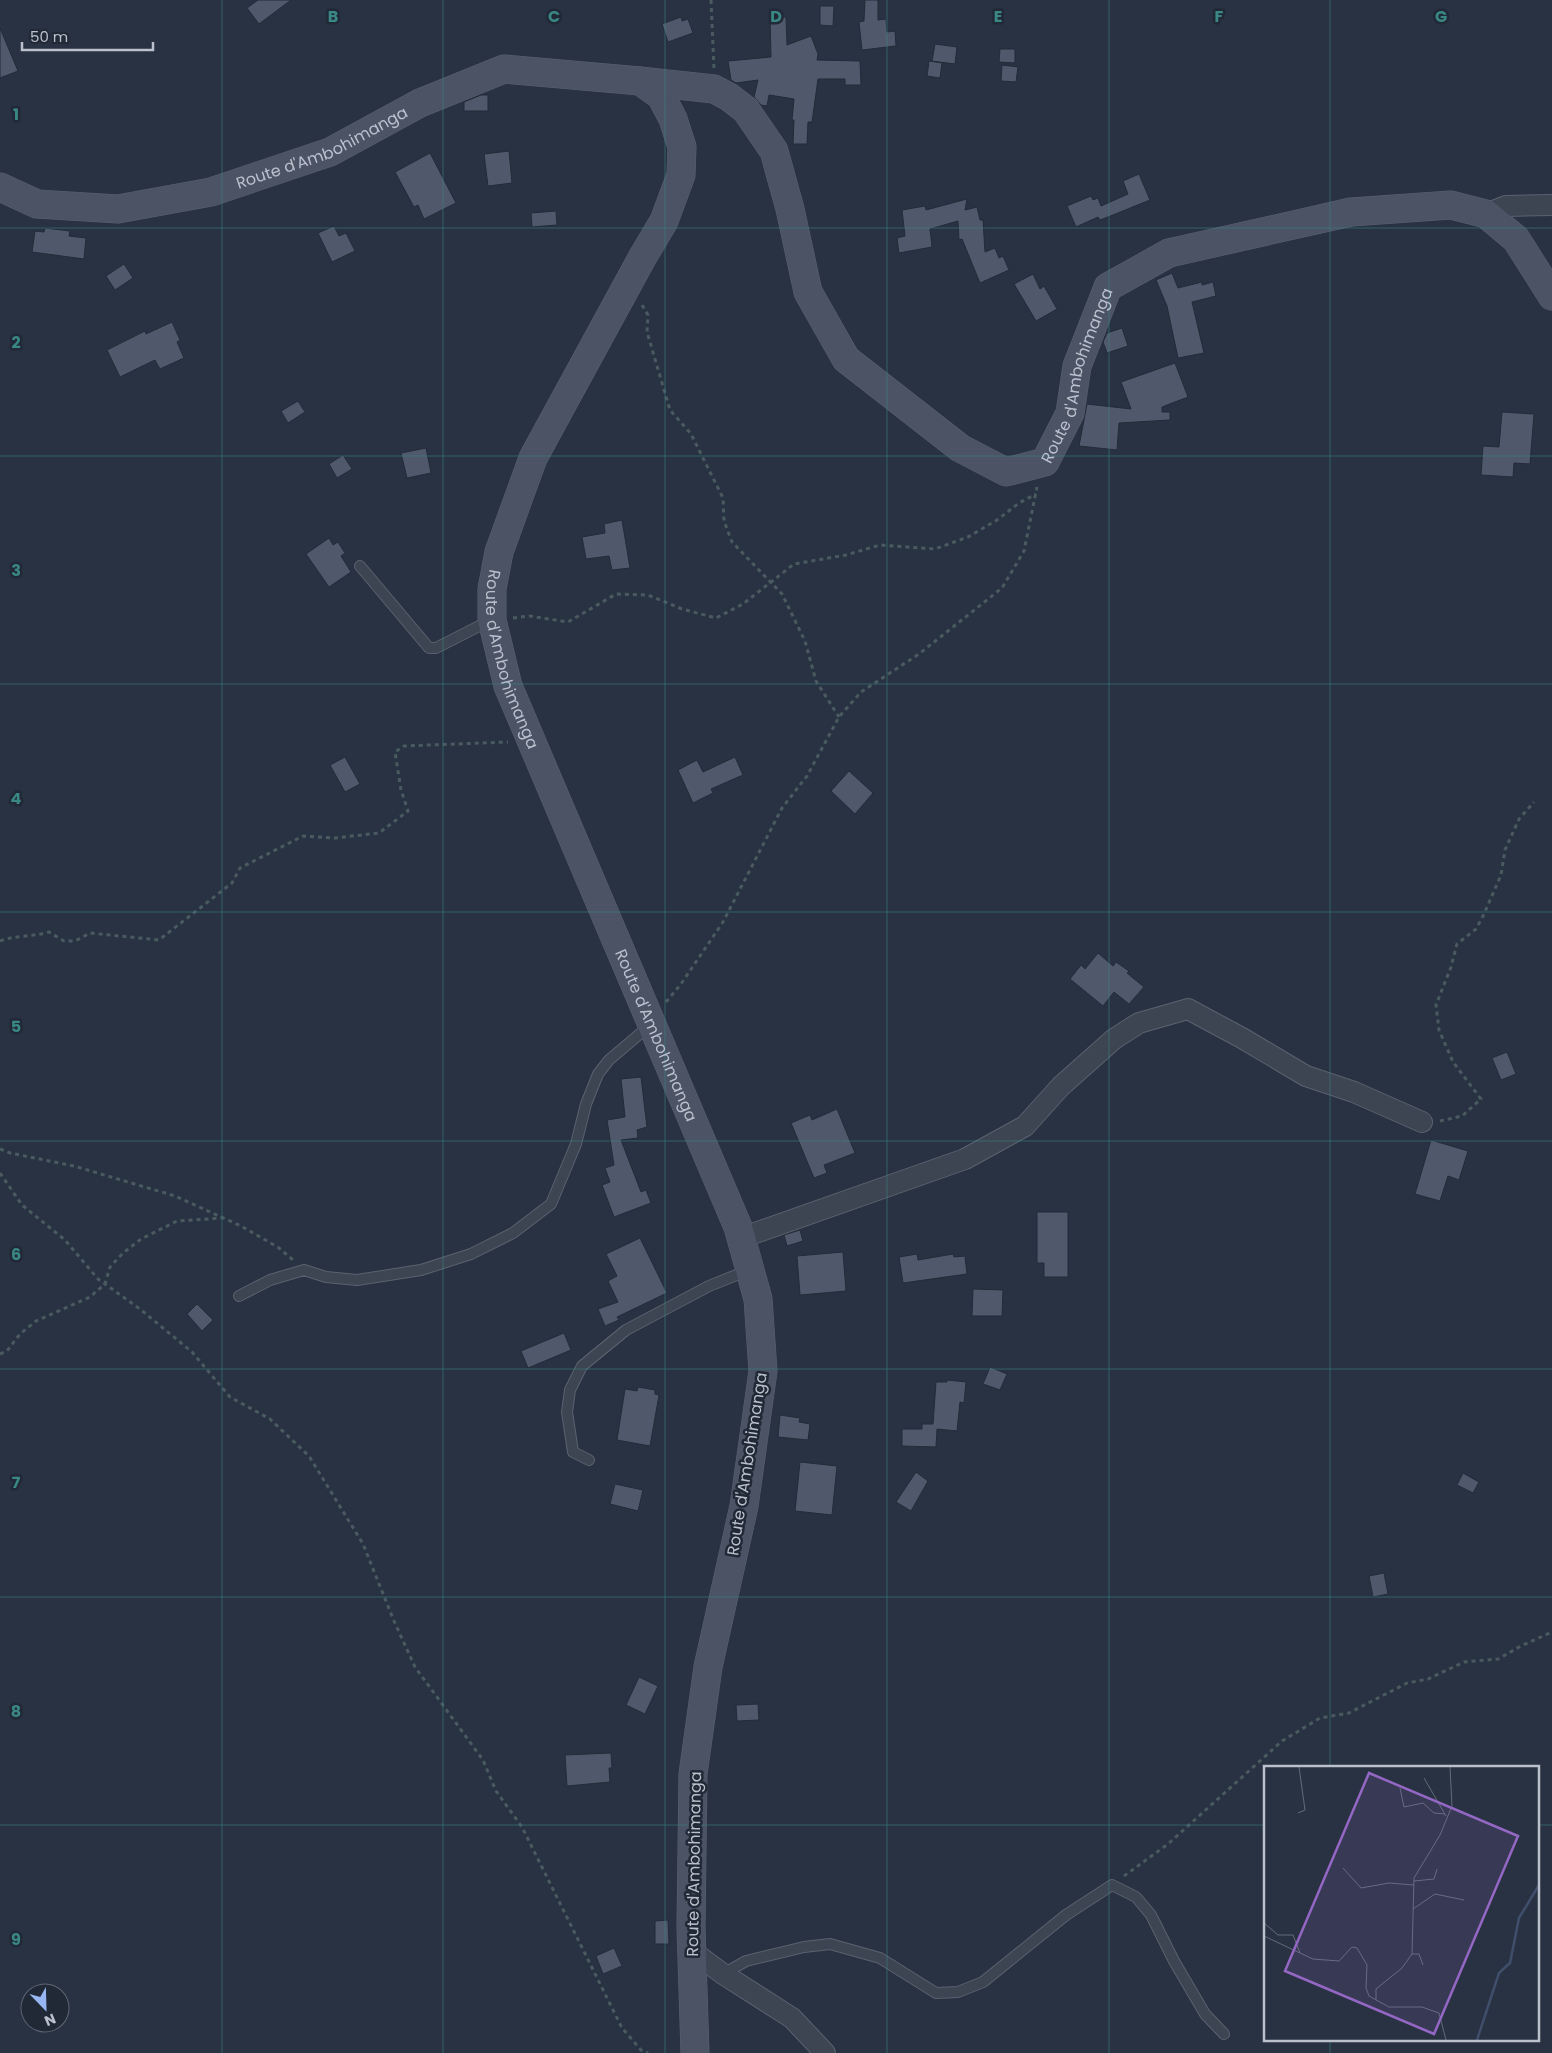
<svg xmlns="http://www.w3.org/2000/svg" width="1552" height="2053" viewBox="0 0 1552 2053" font-family="Poppins,sans-serif">
  <style>
    .building { fill: #4f596b; stroke: #232b39 }
    .lines { fill: none; stroke-linecap: round; stroke-linejoin: round }
    .lane-casing { stroke: #5b626f; stroke-width: 12 }
    .street-casing { stroke: #5b626f; stroke-width: 22 }
    .secondary-casing { stroke: #5b626f; stroke-width: 29 }
    .path { stroke: #495b60; stroke-width: 3; stroke-dasharray: 4 4; stroke-linecap: butt }
    .lane { stroke: #3d4452; stroke-width: 10 }
    .street { stroke: #3d4452; stroke-width: 20 }
    .secondary { stroke: #4b5365; stroke-width: 28 }
    .grid { fill: none; stroke: #3a8886; stroke-width: 1; stroke-opacity: 0.55 }
    .labels { text-anchor: middle; dominant-baseline: central; stroke-width: 5; stroke-linejoin: round; paint-order: stroke }
    .street-label { font-size: 16px; fill: #bac0cc; stroke: #212937 }
    .inset-river { fill: none; stroke: #3f4e6a; stroke-width: 2.5 }
    .inset-road { fill: none; stroke: #636b79; stroke-width: 1 }
    .view { fill: #9467c4; fill-opacity: 0.15; stroke: #9467c4; stroke-width: 2.5 }
    .inset-edge { fill: none; stroke: #bac0cc; stroke-width: 2.5 }
    .grid-label { font-size: 16px; text-anchor: middle; font-weight: bold; fill: #3a8886; stroke: #212937; stroke-width: 5; stroke-linejoin: round; paint-order: stroke }
  </style>
  <rect width="100%" height="100%" fill="#293242"/>
  <g class="building">
    <path d="M258,0h33l-32,24 -12,-16z"/>
    <path d="M865,0h13v20l8,-1 1,13 8,-1 1,15 -34,4 -3,-28 5,-1z"/>
    <path d="M820,6h14l-1,20 -13,-1z"/>
    <path d="M681,17l1,4 6,-2 5,14 -25,9 -6,-18z"/>
    <path d="M770,17h16l1,28 24,-9 7,18 -1,6 43,1 1,24h-16v-6h-27l-6,43h-4l-1,22h-14l1,-24h-2l2,-21 -25,-4 -2,11 -6,-1 -7,-8 4,-17 -22,3 -5,-3 -3,-19 43,-4z"/>
    <path d="M0,28l18,43 -18,7z"/>
    <path d="M935,44l22,3 -2,17 -23,-3z"/>
    <path d="M1000,49h15v14l-16,-1z"/>
    <path d="M929,61l13,2 -2,15 -13,-2z"/>
    <path d="M1002,65l16,2 -2,15 -15,-1z"/>
    <path d="M481,95h7v16h-24v-9z"/>
    <path d="M509,151l3,32 -24,3 -4,-32z"/>
    <path d="M430,153l26,50 -32,16 -6,-14 -4,2 -19,-35z"/>
    <path d="M1139,174l11,26 -42,17 -8,3 -2,-3 -22,10 -9,-21 24,-10 2,4 5,-2 3,8 27,-12 -5,-13z"/>
    <path d="M967,199l-2,11 12,-3 3,13h3l2,32 10,-4 4,10 4,-2 6,14 -29,13 -18,-44 -3,1 -1,-19 -28,8 2,18 -33,6 -2,-15 8,-2 -3,-26 23,-4 1,4z"/>
    <path d="M556,211l1,14 -25,2 -1,-14z"/>
    <path d="M334,226l5,10 7,-3 9,18 -23,11 -14,-29z"/>
    <path d="M45,228l25,3 -1,5 17,2 -2,21 -52,-7 3,-21 9,1z"/>
    <path d="M124,264l9,14 -18,12 -9,-14z"/>
    <path d="M1172,273l6,15 24,-6v3l11,-3 3,14 -24,6 12,51 -26,5 -11,-52 -11,-26z"/>
    <path d="M1033,274l7,15 4,-3 13,23 -21,12 -22,-37z"/>
    <path d="M172,322l8,18 -3,2 7,16 -24,11 -5,-9 -35,17 -13,-27 38,-19 1,3z"/>
    <path d="M1122,328l6,18 -21,7 -4,-11 4,-9z"/>
    <path d="M1175,363l13,34 -26,10v5h8v8l-51,3 -2,27 -38,-4 8,-42 44,5 -10,-27z"/>
    <path d="M298,401l7,11 -17,11 -7,-12z"/>
    <path d="M1502,412l32,2 -4,50 -16,-1 -1,14 -32,-2 2,-29 16,1z"/>
    <path d="M426,448l5,25 -24,5 -6,-25z"/>
    <path d="M343,455l9,14 -15,9 -8,-14z"/>
    <path d="M622,520l8,48 -18,2 -3,-14 -23,3 -4,-22 23,-4 -1,-9z"/>
    <path d="M329,538l4,7 5,-3 7,11 -4,3 10,16 -22,15 -23,-33z"/>
    <path d="M345,757l15,27 -15,8 -15,-27z"/>
    <path d="M735,757l8,18 -32,14 2,4 -20,10 -15,-33 19,-10 6,12z"/>
    <path d="M849,771l24,22 -18,21 -24,-23z"/>
    <path d="M1098,953l15,13 3,-4 13,9 -2,2 17,14 -15,17 -15,-12 -11,14 -33,-27 11,-14 4,4z"/>
    <path d="M1507,1052l9,22 -15,6 -9,-22z"/>
    <path d="M641,1077l6,50 -10,3 1,8 -17,2 20,52 5,-2 5,13 -37,14 -12,-32 8,-3 -5,-14 9,-3 -7,-45 18,-3 -4,-38z"/>
    <path d="M837,1109l18,44 -31,12 3,8 -13,5 -23,-55 19,-8 2,5z"/>
    <path d="M1431,1140l37,11 -9,29 -11,-4 -8,25 -25,-7z"/>
    <path d="M1037,1212h31v65h-24v-14h-7z"/>
    <path d="M800,1230l3,11 -16,5 -3,-11z"/>
    <path d="M640,1238l27,55 -50,24 2,3 -14,6 -7,-17 20,-7 -10,-21 9,-5 -11,-22z"/>
    <path d="M843,1252l3,39 -46,4 -3,-39z"/>
    <path d="M917,1254l1,6 35,-6 1,3 11,-1 2,18 -64,9 -4,-26z"/>
    <path d="M973,1289l30,1 -1,26h-30z"/>
    <path d="M197,1304l16,16 -11,11 -15,-17z"/>
    <path d="M564,1333l7,17 -43,18 -7,-17z"/>
    <path d="M990,1367l17,7 -7,16 -17,-6z"/>
    <path d="M947,1380l19,2 -2,21 -4,-1 -3,29 -20,-2 -1,18 -34,-1v-17h20v-5h11l3,-42h11z"/>
    <path d="M638,1387l17,3v4l4,1 -9,51 -33,-6 8,-51 12,2z"/>
    <path d="M780,1415l20,3 -1,4 11,2 -2,16 -30,-3z"/>
    <path d="M800,1462l37,4 -5,49 -37,-4z"/>
    <path d="M916,1472l12,9 -17,30 -15,-9z"/>
    <path d="M1463,1473l16,9 -6,11 -16,-8z"/>
    <path d="M615,1484l28,6 -5,21 -28,-7z"/>
    <path d="M1384,1573l4,21 -15,3 -4,-21z"/>
    <path d="M639,1677l19,9 -13,28 -19,-9z"/>
    <path d="M758,1704l1,16 -22,1 -1,-16z"/>
    <path d="M611,1753l1,15h-3l1,14 -43,4 -2,-31z"/>
    <path d="M668,1920l1,24h-14v-23z"/>
    <path d="M614,1948l8,18 -19,8 -7,-18z"/>
  </g>
  <g class="lines">
    <defs>
      <g id="lane">
        <path d="M360,566l69,82h7l55,-28"/>
        <path d="M239,1296l31,-16 34,-10 22,7 31,3 64,-10 50,-16 42,-21 38,-29 25,-60 10,-40 12,-30 11,-14 33,-28 6,-9"/>
        <path d="M589,1460l-16,-8 -6,-40 3,-22 12,-24 44,-36 83,-44 40,-16"/>
        <path d="M723,1974l23,-13 58,-14 26,-3 50,14 56,35 22,-1 25,-10 83,-67 46,-30 24,12 15,18 23,46 31,53 19,20"/>
      </g>
      <g id="street">
        <path d="M1486,214l20,-8 46,-1"/>
        <path d="M741,1238l224,-79 60,-33 36,-40 53,-47 25,-16 49,-14 54,29 64,38 48,16 68,30"/>
        <path d="M692,1951l31,23 69,44 33,35"/>
      </g>
      <g id="secondary">
        <path id="s1" d="M640,81l21,15 12,23 9,28 -1,28 -17,46 -22,37 -109,200 -34,94 -7,37v31l16,66 230,541 20,72 5,72 -19,135 -36,161 -15,107 -2,153 4,126"/>
        <path id="s2" d="M0,187l37,17 81,5 93,-17 119,-40 90,-49 84,-34 136,12 74,8 15,8 17,13 28,41 16,58 18,83 38,67 114,89 46,24 39,-10 25,-49 7,-47 31,-79 61,-34 182,-41 100,-7 35,9 30,25 36,57"/>
      </g>
    </defs>
    <use href="#lane" class="lane-casing"/>
    <use href="#street" class="street-casing"/>
    <use href="#secondary" class="secondary-casing"/>
    <g class="path">
      <path d="M711,0l3,69"/>
      <path d="M642,305l6,10 -1,17 23,78 21,24 32,64 1,23 8,21 50,52 23,47 11,40 23,36"/>
      <path d="M513,618l16,-2 39,6 48,-28 32,1 34,14 34,9 27,-14 51,-40 52,-9 34,-10 55,4 33,-12 29,-17 22,-17 17,-9"/>
      <path d="M0,941c16,-6 32,-4 49,-9l15,9h11l15,-8 69,7 73,-57 8,-15 63,-32 32,2 44,-5 29,-22 -7,-21 -6,-38 9,-6 104,-4"/>
      <path d="M666,1002l15,-18 42,-62 59,-114 25,-32 32,-59 22,-25 58,-38 83,-66 22,-37 13,-64"/>
      <path d="M1440,1121l22,-5 19,-17 -28,-37 -14,-32 -3,-25 15,-38 6,-23 19,-15 8,-15 17,-39 4,-25 14,-31 15,-17"/>
      <path d="M0,1149l10,4 64,13 101,30 66,30 38,22 14,12"/>
      <path d="M0,1173l22,32 43,35 33,39 42,30 52,43 38,45 40,22 39,37 54,88 31,77 21,46 68,93 13,31 26,36 100,201 19,22 7,3"/>
      <path d="M0,1354l7,-3 13,-17 16,-13 54,-24 15,-13 5,-17 13,-14 18,-14 36,-18 45,-3"/>
      <path d="M1124,1876l44,-32 114,-103 38,-23 29,-5 58,-30 21,-4 36,-17 34,-3 23,-13 31,-14"/>
    </g>
    <use href="#lane" class="lane"/>
    <use href="#street" class="street"/>
    <use href="#secondary" class="secondary"/>
  </g>
  <path class="grid" d="M222,0v2053M443,0v2053M665,0v2053M887,0v2053M1109,0v2053M1330,0v1767M0,228h1552M0,456h1552M0,684h1552M0,912h1552M0,1141h1552M0,1369h1552M0,1597h1552M0,1825h1266M1538,1825h14M1330,2039v14"/>
  <g class="labels">
    <g class="street-label">
      <text stroke="none"><textPath href="#s2" startOffset="336">Route d'Ambohimanga</textPath></text>
      <text stroke="none"><textPath href="#s2" startOffset="1386">Route d'Ambohimanga</textPath></text>
      <text stroke="none"><textPath href="#s1" startOffset="640">Route d'Ambohimanga</textPath></text>
      <text stroke="none"><textPath href="#s1" startOffset="1045">Route d'Ambohimanga</textPath></text>
      <text transform="translate(747 1464) rotate(-81)">Route d'Ambohimanga</text>
      <text transform="translate(694 1864) rotate(-89)">Route d'Ambohimanga</text>
    </g>
  </g>
  <g transform="translate(1264 1766)">
    <rect width="275" height="275" fill="#293242"/>
    <path class="inset-river" d="M213,274l22,-67 11,-10 9,-45 20,-33"/>
    <path class="inset-road" d="M160,12l22,38M136,22l4,19 19,-4 11,10 11,1M34,47l7,-3 -6,-43M79,102l18,20 28,-5 25,2M150,115l20,-2 3,-10M149,143l22,-15 29,6M0,157l14,12h15l7,18 13,6 26,2 13,-14 5,1 10,17 -1,23 3,8 20,11h33l17,6 7,27M0,170l36,17M148,188h7l4,11M112,234v-11l26,-21 10,-14 2,-76 26,-43 12,-29 -2,-39"/>
    <path class="view" d="M105,7l149,63 -84,198 -149,-63z"/>
    <rect width="275" height="275" class="inset-edge"/>
  </g>
  <g class="grid-label">
    <text x="333" y="22">B</text>
    <text x="554" y="22">C</text>
    <text x="776" y="22">D</text>
    <text x="998" y="22">E</text>
    <text x="1219" y="22">F</text>
    <text x="1441" y="22">G</text>
    <text x="16" y="120">1</text>
    <text x="16" y="348">2</text>
    <text x="16" y="576">3</text>
    <text x="16" y="804">4</text>
    <text x="16" y="1032">5</text>
    <text x="16" y="1260">6</text>
    <text x="16" y="1488">7</text>
    <text x="16" y="1717">8</text>
    <text x="16" y="1945">9</text>
  </g>
  <g transform="translate(45 2008) rotate(157)"><circle r="24" fill="#212937" stroke="#5e6573"/>
  <path d="M0-4L9 19L0 12L-9 19Z" fill="#97b5f3"/>
  <text y="-8" font-size="14" font-weight="bold" text-anchor="middle" fill="#bac0cc">N</text>
  </g>
  <path d="M22 42v8h131v-8" fill="none" stroke="#bac0cc" stroke-width="2.5"/>
  <text x="30" y="42" font-size="15" fill="#bac0cc" stroke="#212937" stroke-width="4" paint-order="stroke">50 m</text>
</svg>
